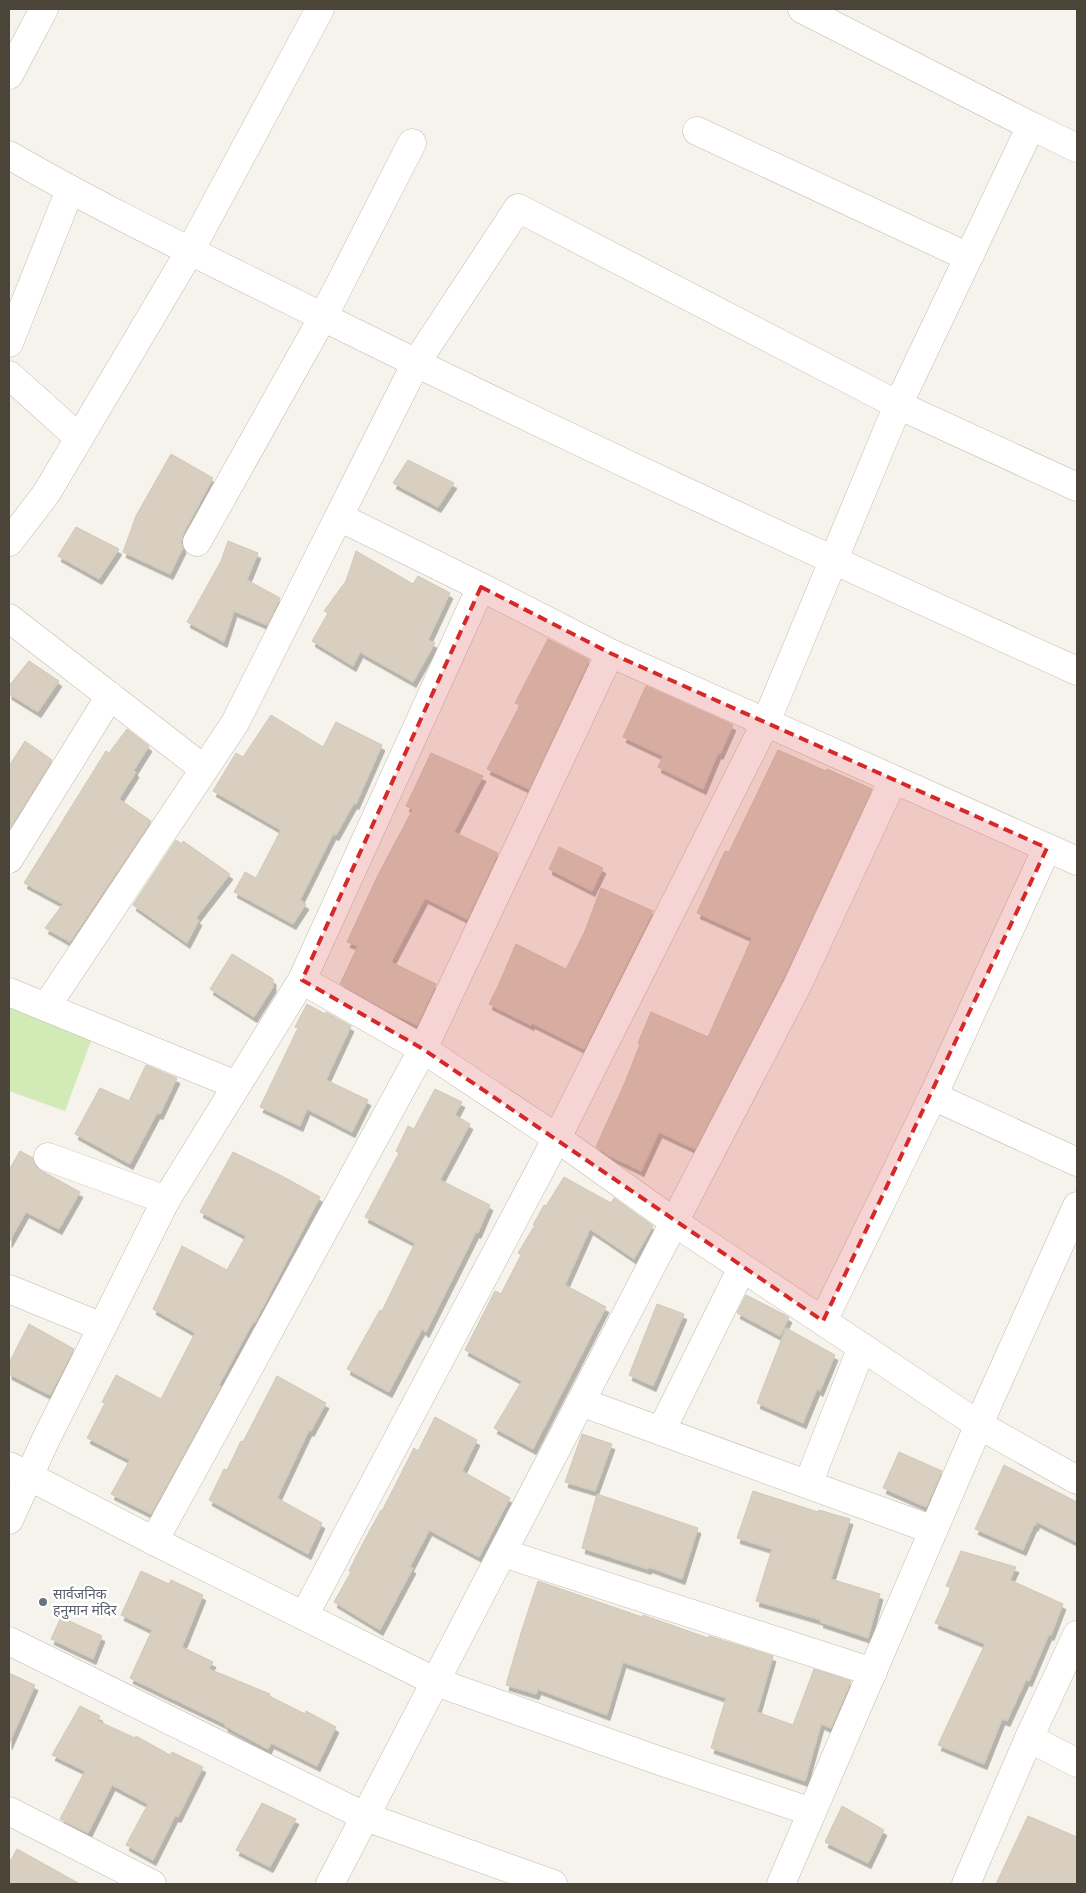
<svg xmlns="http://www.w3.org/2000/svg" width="1086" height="1893" viewBox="0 0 1086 1893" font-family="Roboto,'Noto Sans Devanagari',sans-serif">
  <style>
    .green { fill: #d2eab5 }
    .building { fill: #d8cfc1; stroke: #d3c7b4; filter: url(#shadow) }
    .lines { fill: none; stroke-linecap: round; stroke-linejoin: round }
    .street-casing { stroke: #c2bbae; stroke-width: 29 }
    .street { stroke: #fff; stroke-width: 28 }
    .marked { fill: #d62828; fill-opacity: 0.2; stroke: #d62828; stroke-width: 4; stroke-dasharray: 10 6; stroke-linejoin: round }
    .worship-dot { fill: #6b7280; stroke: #fff; stroke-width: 2 }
    .labels { text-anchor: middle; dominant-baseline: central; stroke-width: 5; stroke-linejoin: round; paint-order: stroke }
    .worship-label { font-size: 14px; fill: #5b616d; stroke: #fff; text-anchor: start }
  </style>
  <defs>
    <filter id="shadow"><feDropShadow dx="3" dy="5.5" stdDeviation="0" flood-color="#0004"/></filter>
  </defs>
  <rect width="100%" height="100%" fill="#f6f3ec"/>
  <path class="green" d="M9,1005l83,33 -27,73 -56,-20z"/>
  <g class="building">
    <path d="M171,454l42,24 -30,56 -2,8 2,6 -13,26 -47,-22 13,-36z"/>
    <path d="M408,460l46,23 -16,24 -45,-24z"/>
    <path d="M76,527l43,22 -20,30 -41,-23z"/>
    <path d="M228,541l30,12 -11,27 33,18 -13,27 -33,-14 -10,31 -37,-20 34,-61z"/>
    <path d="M356,551l57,33 5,-8 32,17 -22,47 7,3 -22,39 -53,-30 -7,14 -41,-25 16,-28 -4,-2 22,-30z"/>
    <path d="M548,639l41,21 -60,129 -42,-20 33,-64 -5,-2z"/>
    <path d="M29,661l30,20 -21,31 -29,-18v-8z"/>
    <path d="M646,686l87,39 -13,29 -2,-1 -15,36 -45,-22 5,-11 -40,-19z"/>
    <path d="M271,715l52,32 13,-25 46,23 -26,59 -2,-1 -18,32 -3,-1 -33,66 6,4 -13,20 -59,-32 11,-20 11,6 25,-48 -68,-39 23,-38 7,4z"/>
    <path d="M127,729l22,17 -15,24 2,2 -17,27 32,22 -81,121 -25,-14 18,-24 -39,-21 82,-132 3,2z"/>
    <path d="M25,741l27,19 -43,70v-64z"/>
    <path d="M778,750l48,21 1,-2 45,20 -89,190 -88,170 -36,-17 -18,39 -33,-16 -12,-8 30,-67 14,-36 -2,-1 13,-31 57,25 44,-99 -55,-25 28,-62 4,1z"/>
    <path d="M431,753l52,23 -29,56 44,21 -31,66 -42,-21 -34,64 45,22 -19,41 -31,-15 -46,-26 18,-38 -11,-4 31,-67 35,-66 -7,-3z"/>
    <path d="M176,840l6,4 1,-3 47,33 -34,44 3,2 -12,23 -54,-38z"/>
    <path d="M559,847l44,21 -11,23 -43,-22z"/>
    <path d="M601,888l52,23 -69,138 -52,-26 -1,2 -42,-21 9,-18 18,-42 50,25 19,-38z"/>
    <path d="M232,954l41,25v8l-19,30 -44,-28z"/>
    <path d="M307,1004l18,10 1,-2 25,14 -25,54 42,20 -16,32 -45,-23 -7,17 -40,-19 38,-79 -3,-1z"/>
    <path d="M146,1065l31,13 -17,36 -3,-1 -27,51 -55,-30 25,-46 29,13z"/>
    <path d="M435,1089l27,13 -7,13 15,9 -30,56 50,25 -12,28 -2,-1 -50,100 -4,-3 -33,63 -42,-23 33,-59 2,1 33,-68 -50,-26 34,-64 -3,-2 12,-25 6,3z"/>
    <path d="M20,1151l13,7 3,9 6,4 38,21 -21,37 -33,-17 -17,30v-72z"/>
    <path d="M233,1152l47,23 40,22 -65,125h-2l-34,63 2,1 -70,128 -40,-20 19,-34 -43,-22 18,-35 -3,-1 14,-27 45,24 34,-66 -42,-24 29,-63 45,24 19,-34 -46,-24z"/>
    <path d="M564,1177l47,26 3,-5 39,28 -19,33 -44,-30 -25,56 41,22 -73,142 -39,-21 28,-47 -57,-31 30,-59 6,3 20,-39 -3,-2 17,-28h-2l11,-20 2,1z"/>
    <path d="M746,1295l43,22 -9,19 -43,-23z"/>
    <path d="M657,1304l27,10 -31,72 -24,-11z"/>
    <path d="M29,1324l45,25 -24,46 -41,-21v-11z"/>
    <path d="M786,1328l49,27 -15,36 -3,-2 -14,34 -46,-20z"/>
    <path d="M277,1376l49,27 -15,28 -2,-1 -32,68 45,25 -14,31 -99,-54 15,-31 3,1 14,-29 2,1z"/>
    <path d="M435,1417l42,23 -15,31 48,27 -31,59 -50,-27 -19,37 3,1 -33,62 -46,-28 17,-30 -2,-1 14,-28 18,-33 1,1 32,-63 4,3z"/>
    <path d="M582,1434l30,10 -17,47 -30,-9z"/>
    <path d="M899,1452l43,19 -16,36 -43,-19z"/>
    <path d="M1004,1465l73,37v40l-40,-20 -2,4 -1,-1 -11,25 -48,-21z"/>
    <path d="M753,1491l65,21 1,-2 31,9 -19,60 49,15 -12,44 -48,-16 1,-2 -65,-19 16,-52 -35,-11z"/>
    <path d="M597,1494l101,34 -16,51 -33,-12 -1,2 -66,-21z"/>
    <path d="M961,1551l55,16 -6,13 53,24 -12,31 -2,-1 -20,47 -3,-1 -19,41 -5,-2 -18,45 -46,-19 47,-101 -50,-21 16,-35 -5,-2z"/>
    <path d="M141,1571l28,13 2,-4 32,15 -21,52 31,15 -4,7 61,25 -1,2 36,18 1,-3 30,16 -19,39 -46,-23 -3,6 -43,-23v-2l-95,-46 22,-48 -31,-15z"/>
    <path d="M538,1581l104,36 1,-2 65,23 1,-2 64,20 -16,56 36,13 21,-56 37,12 -20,47 -10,-4 -16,57 -94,-33 15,-50 -103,-36 -16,53 -69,-26 -2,5 -30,-9 15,-52z"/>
    <path d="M61,1617l41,19 -9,23 -42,-20z"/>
    <path d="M9,1673l26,12 -26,59z"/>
    <path d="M80,1706l20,10 -2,5 37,17 1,-2 34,19 2,-3 31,15 -25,50 -3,-1 -22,44 -27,-15 22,-41 -36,-19 -24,48 -28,-14 25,-48 -33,-16z"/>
    <path d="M262,1803l34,16 -26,48 -34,-17z"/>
    <path d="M842,1806l42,24 -16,33 -43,-21z"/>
    <path d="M1028,1816l49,21v47h-81z"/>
    <path d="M17,1849l63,35h-71v-21z"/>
  </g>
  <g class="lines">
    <defs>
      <g id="street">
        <path d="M802,9l229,117"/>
        <path d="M9,75l35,-66"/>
        <path d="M697,131l267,124 7,-2"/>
        <path d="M9,155c103,60 211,110 318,164 247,123 498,238 750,352"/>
        <path d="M9,343l61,-153"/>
        <path d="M9,375l70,63"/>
        <path d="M339,517l142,70"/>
        <path d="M9,542l37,-48 144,-243 130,-242"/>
        <path d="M197,542l126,-225 89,-174"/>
        <path d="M9,618l195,151"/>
        <path d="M9,859l101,-163"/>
        <path d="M302,980l121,69 134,89 117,84 305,203 98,55"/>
        <path d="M9,992l227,93"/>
        <path d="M46,1007l189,-284 181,-360 102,-155 380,197 179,82"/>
        <path d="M933,1096l144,66"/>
        <path d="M48,1157l118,43"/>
        <path d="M9,1289l93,38"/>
        <path d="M823,1321l110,-225 114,-248"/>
        <path d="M581,1402l352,128"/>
        <path d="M661,1431l81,-163"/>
        <path d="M9,1466l145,75 282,141 227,80 149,50"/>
        <path d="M808,1484l54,-137"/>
        <path d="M9,1520l37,-81 120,-239 136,-220 179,-393 129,66 467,208"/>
        <path d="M154,1541l269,-492 187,-396"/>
        <path d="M503,1553l370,119"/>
        <path d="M304,1616l253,-478 209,-416 132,-317 133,-279 46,22"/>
        <path d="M9,1641l357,176 187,67"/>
        <path d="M1029,1738l48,25"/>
        <path d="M9,1811l143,73"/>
        <path d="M330,1884l467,-898 96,-206"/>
        <path d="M781,1884l209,-485 87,-193"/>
        <path d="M966,1884l63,-146 48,-103"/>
      </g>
    </defs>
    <use href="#street" class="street-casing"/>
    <use href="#street" class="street"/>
  </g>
  <path class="marked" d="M481,587l129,66 437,195 -224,473 -400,-272 -121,-69z"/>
  <circle class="worship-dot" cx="43" cy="1602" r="5"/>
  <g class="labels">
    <g class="worship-label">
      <text x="53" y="1594">सार्वजनिक<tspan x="53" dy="16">हनुमान मंदिर</tspan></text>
    </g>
  </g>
  <rect width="1086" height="1893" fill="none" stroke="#4b4439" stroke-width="20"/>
</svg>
